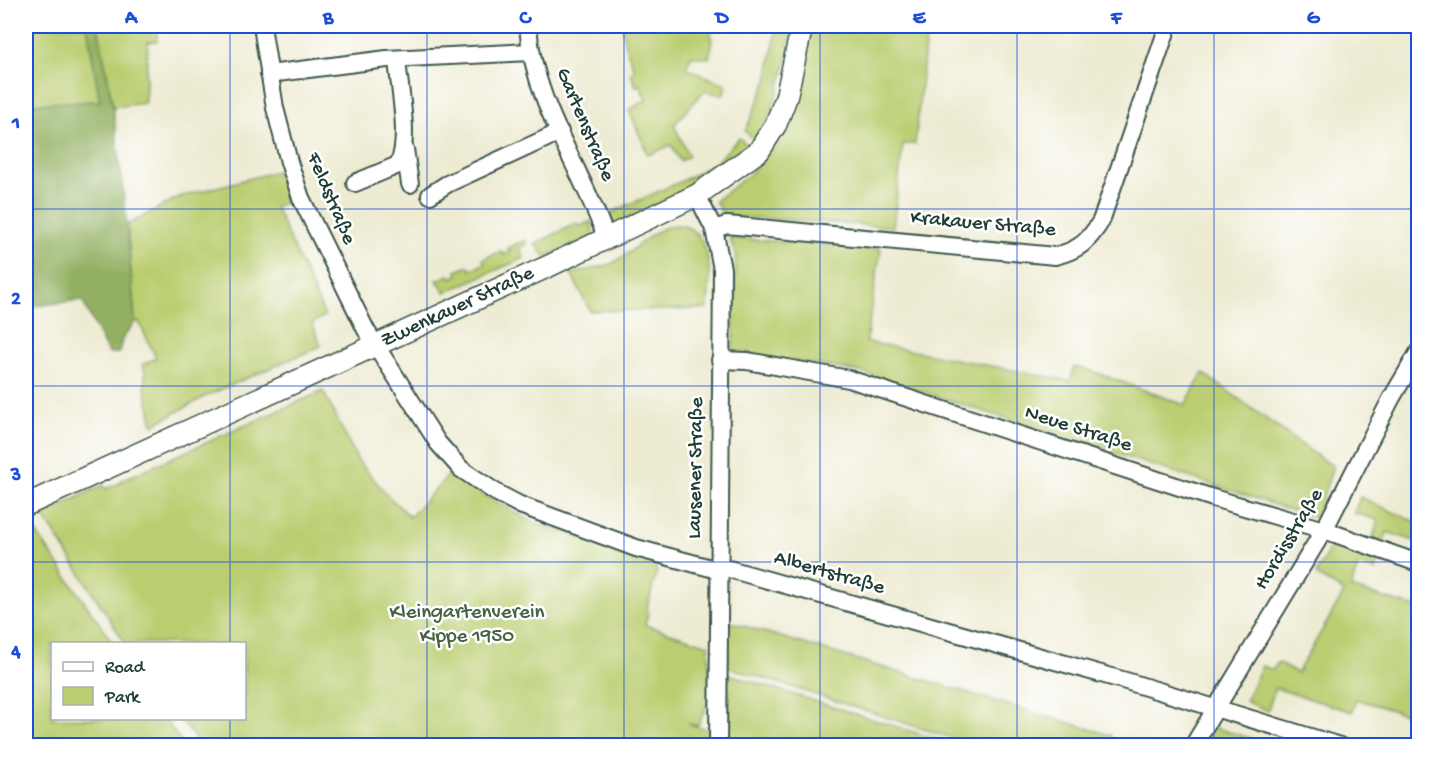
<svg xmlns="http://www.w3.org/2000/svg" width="1444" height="771" viewBox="0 0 1444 771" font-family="'Gochi Hand',sans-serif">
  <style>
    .green { fill: #bacd70; stroke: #6c8552; stroke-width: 1.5 }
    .forest { fill: #93b062; stroke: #59764b; stroke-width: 1.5 }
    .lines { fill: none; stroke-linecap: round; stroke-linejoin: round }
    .minor-casing { stroke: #3e574c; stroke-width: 20 }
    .major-casing { stroke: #3e574c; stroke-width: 24 }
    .minor { stroke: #fff; stroke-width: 16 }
    .major { stroke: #fff; stroke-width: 21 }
    .grid { fill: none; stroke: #1d4ed8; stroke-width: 1.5; stroke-opacity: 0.55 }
    .labels { text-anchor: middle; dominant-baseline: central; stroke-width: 5; stroke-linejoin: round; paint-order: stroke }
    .street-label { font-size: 21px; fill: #1f3d34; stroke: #fff }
    .park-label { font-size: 21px; fill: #466143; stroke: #fff }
    .neatline { fill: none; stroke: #1d4ed8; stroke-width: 2 }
    .grid-label { font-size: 20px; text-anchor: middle; font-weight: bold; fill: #1d4ed8 }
  </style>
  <rect width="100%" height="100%" fill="#fff"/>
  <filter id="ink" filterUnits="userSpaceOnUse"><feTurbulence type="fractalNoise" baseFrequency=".0167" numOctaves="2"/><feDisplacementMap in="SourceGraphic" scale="12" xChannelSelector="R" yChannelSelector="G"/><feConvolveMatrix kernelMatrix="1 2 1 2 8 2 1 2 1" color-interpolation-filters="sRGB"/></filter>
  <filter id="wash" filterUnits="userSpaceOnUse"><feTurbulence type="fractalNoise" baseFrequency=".008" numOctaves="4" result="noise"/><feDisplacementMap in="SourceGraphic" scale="24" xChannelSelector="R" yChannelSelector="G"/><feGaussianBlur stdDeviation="1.35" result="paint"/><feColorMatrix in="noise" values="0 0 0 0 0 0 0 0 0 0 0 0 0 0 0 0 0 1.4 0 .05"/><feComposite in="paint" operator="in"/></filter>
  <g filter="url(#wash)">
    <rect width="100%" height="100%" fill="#eeebd3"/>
    <g class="green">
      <path d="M26,26h61l13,75 -74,3z"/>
      <path d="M98,26h59v15l-9,1 -3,61 -32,4z"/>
      <path d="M622,26h88l2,18 -3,14 -18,-2 -5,12 41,17 -4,10 -19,-4 -30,34 15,31 -9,5 -9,-16 -23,10 -19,-45 17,-10 -6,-15 -4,1 -5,-12 4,-3 -10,-26z"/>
      <path d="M777,26h16l-6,35 -15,51 -17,29 -10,-10 22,-50z"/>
      <path d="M812,26h115l-12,118h-12l-10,83 -169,-11 -9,-15 36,-28 17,-21z"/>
      <path d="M739,138l10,8 -31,28 -103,52 -6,-4 -3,-7 76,-34 33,-18z"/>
      <path d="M282,170l10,29 -17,8 50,109 -13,7 9,23 -113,49 -55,30 -8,-38v-16l-3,-6 14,-7 -17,-36h-4l-8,-97 52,-28z"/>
      <path d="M591,221l4,17 -49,19 -11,-13 42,-21 2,4z"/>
      <path d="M681,225c34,9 30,57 26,84l-117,2 -19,-37c12,-4 25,-5 37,-9 26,-9 44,-42 73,-40z"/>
      <path d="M730,238l151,11 -15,93 204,39 4,-14 15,3 96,35 18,-32 120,87 10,6 -17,52 -455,-146 -128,-21 3,-93z"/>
      <path d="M525,240l2,4 -7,5 4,9 -79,34 -8,-12 12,-5 2,3 7,-3 -2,-4 13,-5 2,4 13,-6 -1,-5 18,-8 3,4 6,-3 -2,-4z"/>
      <path d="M323,391l35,70 33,38 19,18 41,-45 24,18 56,31 119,40 7,10 -10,37 1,4 -3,13 64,20v56l-11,24 -10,-1 23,6 4,15h-514l-22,-26 65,-1v-74l-119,-1 -82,-128 60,-30 3,4 16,-7v-2z"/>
      <path d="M1360,497l58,26v19l-31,-10 -3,9 -11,-3 5,-18 -24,-7z"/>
      <path d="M26,518l87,125 -61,1v74l113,1 18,26h-157z"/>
      <path d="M1331,545l47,15 -3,10 -17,-5 -7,23 67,20v110l-62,-19 -4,13 -77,-24 -7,23 -23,-10 17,-35 11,4 5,-8 19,11 43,-73 4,-8 -28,-17z"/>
      <path d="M727,621l383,114 6,10h-142l-246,-78z"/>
      <path d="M728,674l227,71h-228z"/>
      <path d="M1205,725l69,20h-67l2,-6 -10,-5z"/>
    </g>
    <path class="forest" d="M87,26h11l15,81 14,118 8,97 -13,17 -3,14h-11l-26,-53 -56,7v-241l1,38 73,-3z"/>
  </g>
  <g filter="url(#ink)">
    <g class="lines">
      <defs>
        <g id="minor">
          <path d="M262,26l13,82 14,54 12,36 65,132 72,113 23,26 36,24 23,12 116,43 82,22 11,-1 397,112 214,65"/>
          <path d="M528,26c5,77 54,142 79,214"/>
          <path d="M269,74l118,-15 144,-7"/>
          <path d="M405,149l5,35"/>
          <path d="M355,183l43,-18c13,-25 1,-77 -1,-106"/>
          <path d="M430,195l17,-11 113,-52"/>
          <path d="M697,195l17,34 8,40 -4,477"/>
          <path d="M714,229l13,-4 328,31c24,-6 33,-14 46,-35l67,-195"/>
          <path d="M720,360l27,1 102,18 364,119 111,32 94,33"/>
          <path d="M1193,746l131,-216 67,-131 27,-46"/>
        </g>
        <path id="major" d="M26,505l525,-240 146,-70 62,-44 17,-27 10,-26 16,-72"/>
      </defs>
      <use href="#minor" class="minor-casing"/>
      <use href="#major" class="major-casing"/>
      <use href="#minor" class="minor"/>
      <use href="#major" class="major"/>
    </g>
  </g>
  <path class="grid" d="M230,26v618M427,26v720M624,26v720M820,26v720M1017,26v720M1214,26v720M26,209h1392M26,386h1392M26,562h1392M230,718v28"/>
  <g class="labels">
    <g class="street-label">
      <text transform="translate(584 125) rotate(67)">Gartenstraße</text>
      <text transform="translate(330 199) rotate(67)">Feldstraße</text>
      <text transform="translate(983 225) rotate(5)">Krakauer Straße</text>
      <text transform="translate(458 308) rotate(-25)">Zwenkauer Straße</text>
      <text transform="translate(1078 430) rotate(18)">Neue Straße</text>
      <text transform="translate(697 468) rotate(-89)">Lausener Straße</text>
      <text transform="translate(1290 540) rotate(-59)">Hordisstraße</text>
      <text transform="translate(829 574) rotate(16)">Albertstraße</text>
    </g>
    <g class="park-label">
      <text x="467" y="613">Kleingartenverein<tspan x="467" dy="24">Kippe 1950</tspan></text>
    </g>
  </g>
  <rect width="1444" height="771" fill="none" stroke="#fff" stroke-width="66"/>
  <rect x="51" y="642" width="195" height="78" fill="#ffffff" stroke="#a5b1ae" stroke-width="1.5"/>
  <rect x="63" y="662" width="30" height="9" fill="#ffffff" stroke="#a5b1ae" stroke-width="1.5"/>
  <text x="105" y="672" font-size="18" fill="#1f3d34">Road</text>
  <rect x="63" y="687" width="30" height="18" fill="#bacd70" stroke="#a5b1ae" stroke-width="1.5"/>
  <text x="105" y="702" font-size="18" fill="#1f3d34">Park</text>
  <rect x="33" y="33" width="1378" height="705" class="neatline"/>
  <g class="grid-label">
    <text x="131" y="23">A</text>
    <text x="328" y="23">B</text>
    <text x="525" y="23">C</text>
    <text x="722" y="23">D</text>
    <text x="919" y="23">E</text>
    <text x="1116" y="23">F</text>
    <text x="1313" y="23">G</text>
    <text x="16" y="128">1</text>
    <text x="16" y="304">2</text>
    <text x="16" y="480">3</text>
    <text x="16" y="657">4</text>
  </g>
</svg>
